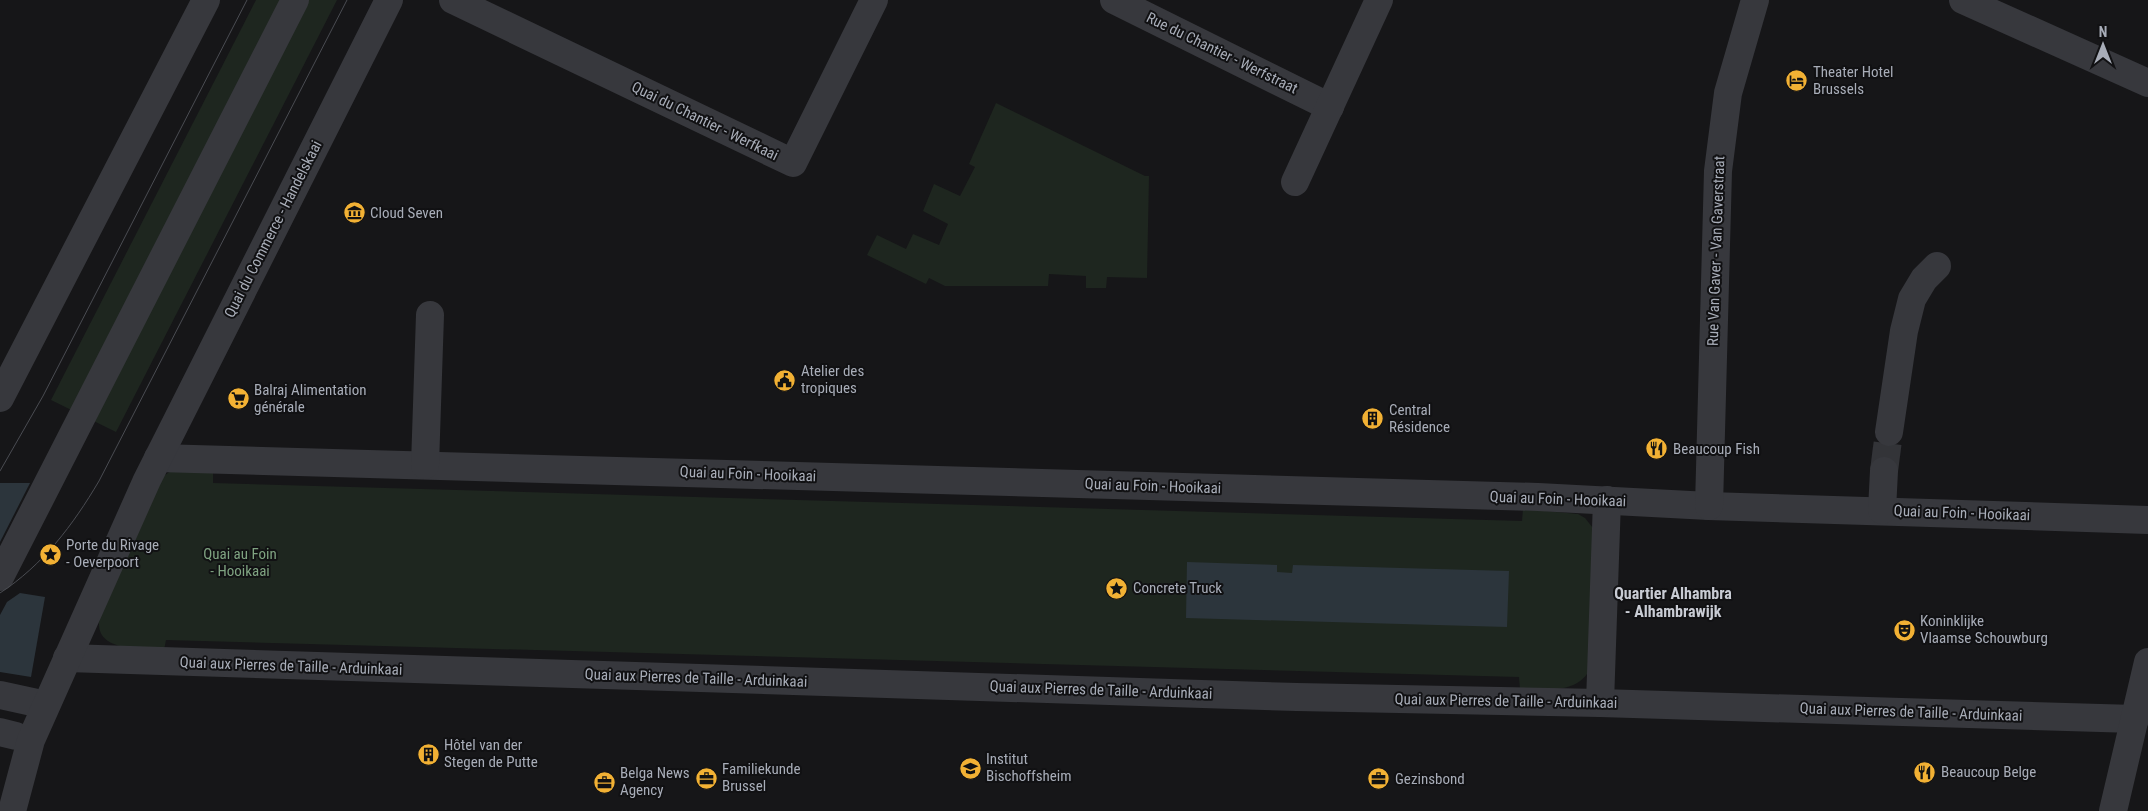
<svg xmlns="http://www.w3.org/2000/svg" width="2148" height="811" viewBox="0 0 2148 811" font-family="'Roboto Condensed',sans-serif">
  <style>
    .green { fill: #1e261f }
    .water { fill: #2c353c }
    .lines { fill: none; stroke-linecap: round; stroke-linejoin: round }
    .minor-tunnel { stroke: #333438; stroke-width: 28; stroke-dasharray: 28 14; stroke-linecap: butt }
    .minor { stroke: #37383d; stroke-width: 28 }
    .tram { stroke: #4a4c52; stroke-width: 1 }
    .labels { text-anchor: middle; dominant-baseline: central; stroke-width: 4; stroke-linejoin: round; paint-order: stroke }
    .street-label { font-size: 15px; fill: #a8adb8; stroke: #111113 }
    .poi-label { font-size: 15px; fill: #a8adb8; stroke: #111113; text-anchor: start }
    .park-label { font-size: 15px; fill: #7fa381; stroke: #111113 }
    .neighbourhood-label { font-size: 16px; font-weight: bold; fill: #c9ccd4; stroke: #111113 }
  </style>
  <rect width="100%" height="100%" fill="#161618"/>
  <g class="green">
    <path d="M256,0h81l-221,432 -65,-32z"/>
    <path d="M996,103l149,73h4l-2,102 -40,-1 -1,11h-20v-12l-37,-2 -1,12h-103l-16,-8 -3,6 -59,-29 10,-20 29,14 7,-15 26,11 9,-21 -25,-13 11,-27 26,12 15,-29 -6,-3z"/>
    <path d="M171,471l42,1v11l1309,38 1,-12 55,5 7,4 8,10 -4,143c-14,24 -44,17 -69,18l-1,-12 -1353,-37 -2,10c-22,-2 -73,3 -64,-34l62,-139z"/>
  </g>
  <g class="water">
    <path d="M0,483h30l-30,59z"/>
    <path d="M1187,562l90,3v7l15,1 1,-8 216,6 -2,56 -321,-9z"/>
    <path d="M20,593l25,4 -14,80 -31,-5v-57l7,-13z"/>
  </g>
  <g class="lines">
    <path class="minor-tunnel" d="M1884,471l5,-39"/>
    <g class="minor">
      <path d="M453,0l340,163 81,-163"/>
      <path d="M1114,0l216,107"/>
      <path d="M1963,0l185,83"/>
      <path d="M1295,182l84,-182"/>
      <path d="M0,398l206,-398"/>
      <path d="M1889,432l15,-101 8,-32 12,-20 13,-13"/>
      <path d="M158,458l1380,39 171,9 439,14"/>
      <path d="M425,465l5,-150"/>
      <path d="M1709,506l9,-335 10,-78 27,-93"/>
      <path d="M1882,510l2,-39"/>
      <path d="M0,577l295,-577"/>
      <path d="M67,658l1230,39 303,6 535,16"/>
      <path d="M0,695l46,10"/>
      <path d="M1600,703l7,-203"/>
      <path d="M0,732l16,4"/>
      <path d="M12,811l19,-71 116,-260 242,-480"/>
      <path d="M2113,811l35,-149"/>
    </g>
    <g class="tram">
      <path d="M0,471l43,-75 204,-396"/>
      <path d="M0,593c43,-28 73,-68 99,-112l248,-481"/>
    </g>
  </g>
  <defs>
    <symbol id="hotel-disc" viewBox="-11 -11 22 22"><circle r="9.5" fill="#f2b134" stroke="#111113"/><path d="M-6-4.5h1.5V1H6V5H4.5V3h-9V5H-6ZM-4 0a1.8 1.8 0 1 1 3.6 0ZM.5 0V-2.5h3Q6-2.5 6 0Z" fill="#111"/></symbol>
    <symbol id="museum-disc" viewBox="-11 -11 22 22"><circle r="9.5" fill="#f2b134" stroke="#111113"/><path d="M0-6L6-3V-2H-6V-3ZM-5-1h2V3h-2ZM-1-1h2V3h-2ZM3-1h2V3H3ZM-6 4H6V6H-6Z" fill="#111"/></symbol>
    <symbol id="civic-disc" viewBox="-11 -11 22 22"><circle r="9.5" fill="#f2b134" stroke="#111113"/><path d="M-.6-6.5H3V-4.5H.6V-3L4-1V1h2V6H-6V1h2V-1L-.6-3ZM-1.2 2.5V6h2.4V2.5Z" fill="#111"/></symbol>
    <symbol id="supermarket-disc" viewBox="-11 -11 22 22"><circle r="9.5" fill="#f2b134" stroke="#111113"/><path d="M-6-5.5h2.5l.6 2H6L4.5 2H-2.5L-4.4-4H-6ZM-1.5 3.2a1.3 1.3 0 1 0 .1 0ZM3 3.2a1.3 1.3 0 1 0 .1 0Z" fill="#111"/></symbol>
    <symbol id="building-disc" viewBox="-11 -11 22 22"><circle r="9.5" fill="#f2b134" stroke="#111113"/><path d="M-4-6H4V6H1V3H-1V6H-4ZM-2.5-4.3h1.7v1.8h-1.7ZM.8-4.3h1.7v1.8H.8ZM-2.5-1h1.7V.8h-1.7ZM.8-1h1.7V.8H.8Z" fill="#111"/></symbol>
    <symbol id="restaurant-disc" viewBox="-11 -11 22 22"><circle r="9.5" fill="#f2b134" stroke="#111113"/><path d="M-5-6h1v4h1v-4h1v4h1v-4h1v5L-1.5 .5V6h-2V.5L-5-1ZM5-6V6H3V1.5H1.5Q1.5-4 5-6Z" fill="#111"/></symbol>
    <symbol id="sight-disc" viewBox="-11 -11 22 22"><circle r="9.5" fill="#f2b134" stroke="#111113"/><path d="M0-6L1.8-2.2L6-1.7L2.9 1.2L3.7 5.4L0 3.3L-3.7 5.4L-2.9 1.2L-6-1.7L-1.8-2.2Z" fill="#111"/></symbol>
    <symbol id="theatre-disc" viewBox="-11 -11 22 22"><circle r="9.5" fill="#f2b134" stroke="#111113"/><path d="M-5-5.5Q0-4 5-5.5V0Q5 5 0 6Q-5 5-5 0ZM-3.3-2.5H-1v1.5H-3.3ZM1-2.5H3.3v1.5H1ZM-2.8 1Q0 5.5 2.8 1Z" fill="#111"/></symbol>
    <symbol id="school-disc" viewBox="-11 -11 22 22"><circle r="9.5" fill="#f2b134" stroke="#111113"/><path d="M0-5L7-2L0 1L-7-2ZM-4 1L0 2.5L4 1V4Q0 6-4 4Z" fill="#111"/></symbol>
    <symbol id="office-disc" viewBox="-11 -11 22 22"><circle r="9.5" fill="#f2b134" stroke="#111113"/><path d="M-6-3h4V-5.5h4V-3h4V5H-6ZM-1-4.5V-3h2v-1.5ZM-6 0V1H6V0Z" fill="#111"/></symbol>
  </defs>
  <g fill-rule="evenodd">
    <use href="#hotel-disc" x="1784" y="68" width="25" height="25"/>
    <use href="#museum-disc" x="342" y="200" width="25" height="25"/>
    <use href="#civic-disc" x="772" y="368" width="25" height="25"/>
    <use href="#supermarket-disc" x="226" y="386" width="25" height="25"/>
    <use href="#building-disc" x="1360" y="406" width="25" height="25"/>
    <use href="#restaurant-disc" x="1644" y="436" width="25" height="25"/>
    <use href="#sight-disc" x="38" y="542" width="25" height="25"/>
    <use href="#sight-disc" x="1104" y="576" width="25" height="25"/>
    <use href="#theatre-disc" x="1892" y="618" width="25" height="25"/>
    <use href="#building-disc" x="416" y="742" width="25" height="25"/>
    <use href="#school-disc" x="958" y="756" width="25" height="25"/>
    <use href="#restaurant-disc" x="1912" y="760" width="25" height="25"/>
    <use href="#office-disc" x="694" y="766" width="25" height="25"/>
    <use href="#office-disc" x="1366" y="766" width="25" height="25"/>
    <use href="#office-disc" x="592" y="770" width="25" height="25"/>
  </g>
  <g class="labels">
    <g class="street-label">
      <text transform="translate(1222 53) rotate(26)">Rue du Chantier - Werfstraat</text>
      <text transform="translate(705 121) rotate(26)">Quai du Chantier - Werfkaai</text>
      <text transform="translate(273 229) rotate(-63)">Quai du Commerce - Handelskaai</text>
      <text transform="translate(1716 251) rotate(-88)">Rue Van Gaver - Van Gaverstraat</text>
      <text transform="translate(748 474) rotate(2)">Quai au Foin - Hooikaai</text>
      <text transform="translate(1153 486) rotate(2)">Quai au Foin - Hooikaai</text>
      <text transform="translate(1558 499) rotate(2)">Quai au Foin - Hooikaai</text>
      <text transform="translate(1962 513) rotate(2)">Quai au Foin - Hooikaai</text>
      <text transform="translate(291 666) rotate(2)">Quai aux Pierres de Taille - Arduinkaai</text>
      <text transform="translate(696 678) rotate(2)">Quai aux Pierres de Taille - Arduinkaai</text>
      <text transform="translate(1101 690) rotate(2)">Quai aux Pierres de Taille - Arduinkaai</text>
      <text transform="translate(1506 701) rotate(1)">Quai aux Pierres de Taille - Arduinkaai</text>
      <text transform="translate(1911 712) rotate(2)">Quai aux Pierres de Taille - Arduinkaai</text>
    </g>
    <g class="poi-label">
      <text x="1813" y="72">Theater Hotel<tspan x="1813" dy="17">Brussels</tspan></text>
      <text x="370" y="213">Cloud Seven</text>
      <text x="801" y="371">Atelier des<tspan x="801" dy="17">tropiques</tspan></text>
      <text x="254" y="390">Balraj Alimentation<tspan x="254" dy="17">générale</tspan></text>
      <text x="1389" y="410">Central<tspan x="1389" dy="17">Résidence</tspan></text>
      <text x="1673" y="449">Beaucoup Fish</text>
      <text x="66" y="545">Porte du Rivage<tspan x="66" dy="17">- Oeverpoort</tspan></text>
      <text x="1133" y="588">Concrete Truck</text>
      <text x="1920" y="621">Koninklijke<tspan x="1920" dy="17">Vlaamse Schouwburg</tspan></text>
      <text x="444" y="745">Hôtel van der<tspan x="444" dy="17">Stegen de Putte</tspan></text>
      <text x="986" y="759">Institut<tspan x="986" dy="17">Bischoffsheim</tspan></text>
      <text x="722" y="769">Familiekunde<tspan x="722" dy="17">Brussel</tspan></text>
      <text x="1941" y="772">Beaucoup Belge</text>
      <text x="620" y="773">Belga News<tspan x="620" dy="17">Agency</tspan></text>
      <text x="1395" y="779">Gezinsbond</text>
    </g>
    <g class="park-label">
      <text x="240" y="554">Quai au Foin<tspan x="240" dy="17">- Hooikaai</tspan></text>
    </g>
    <g class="neighbourhood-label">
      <text x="1673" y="593">Quartier Alhambra<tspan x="1673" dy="18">- Alhambrawijk</tspan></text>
    </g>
  </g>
  <g transform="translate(2103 45)" stroke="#111113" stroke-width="4" paint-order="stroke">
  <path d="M0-4L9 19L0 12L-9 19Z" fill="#a8adb8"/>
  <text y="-8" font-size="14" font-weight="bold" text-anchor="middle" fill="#a8adb8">N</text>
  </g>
</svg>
